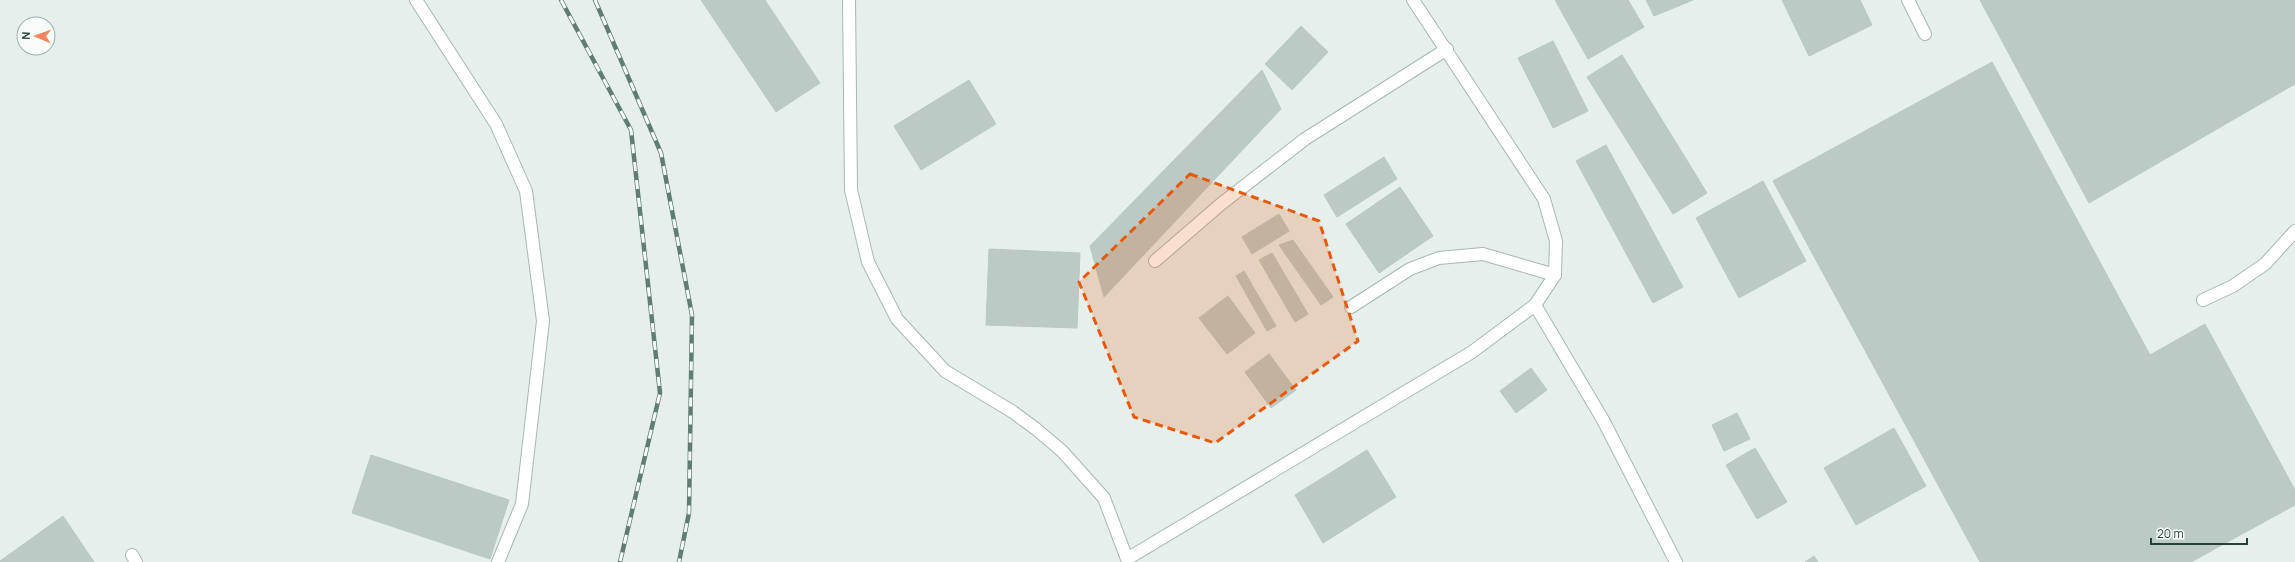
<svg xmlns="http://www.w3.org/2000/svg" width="2295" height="562" viewBox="0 0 2295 562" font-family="Manrope,sans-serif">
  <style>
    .building { fill: #bbcac4; stroke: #b8c9c2 }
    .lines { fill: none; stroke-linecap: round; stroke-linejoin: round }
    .service-casing { stroke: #a8b8b2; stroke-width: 14 }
    .service { stroke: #fff; stroke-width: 12 }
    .rail-casing { stroke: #5f7d75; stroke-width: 4.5 }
    .rail { stroke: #f7fbf9; stroke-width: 3; stroke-dasharray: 9; stroke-linecap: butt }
    .marked { fill: #e8590c; fill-opacity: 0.2; stroke: #e8590c; stroke-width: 3; stroke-dasharray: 8 5; stroke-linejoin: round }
  </style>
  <rect width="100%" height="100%" fill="#e6efeb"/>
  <g class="building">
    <path d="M701,0h64l55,83 -44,29z"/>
    <path d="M1555,0h73l16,27 -56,32z"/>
    <path d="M1646,0h47l-39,16z"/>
    <path d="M1782,0h78l12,25 -63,31z"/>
    <path d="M1980,0h315v84l-206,119z"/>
    <path d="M1301,26l27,26 -36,38 -27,-26z"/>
    <path d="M1553,41l35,70 -35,17 -35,-70z"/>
    <path d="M1622,55l85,138 -34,21 -86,-137z"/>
    <path d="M1992,62l158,293 55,-31 90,166v15l-104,57h-211l-207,-381z"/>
    <path d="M1262,70l19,39 -177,188 -14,-51z"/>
    <path d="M969,80l27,44 -75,46 -27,-44z"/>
    <path d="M1606,145l77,142 -30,16 -77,-142z"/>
    <path d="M1384,157l13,22 -60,38 -13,-22z"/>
    <path d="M1763,181l43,80 -67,37 -43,-80z"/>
    <path d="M1400,187l33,49 -54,37 -33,-49z"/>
    <path d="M1279,214l10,17 -37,23 -10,-17z"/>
    <path d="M1293,240l40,57 -12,8 -42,-60z"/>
    <path d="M989,249l91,4 -3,75 -91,-3z"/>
    <path d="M1272,253l36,61 -13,8 -36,-62z"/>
    <path d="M1244,271l32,55 -9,5 -31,-55z"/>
    <path d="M1228,296l27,37 -28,21 -28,-36z"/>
    <path d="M2043,345l33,58 -99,58 -33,-58z"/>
    <path d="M1269,354l27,36 -25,18 -26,-36z"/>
    <path d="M1531,368l16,22 -31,23 -16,-22z"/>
    <path d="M1737,413l13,26 -26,12 -12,-26z"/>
    <path d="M1894,428l32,58 -70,39 -32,-57z"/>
    <path d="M1755,448l32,54 -30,17 -31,-54z"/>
    <path d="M1367,450l29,47 -73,46 -28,-48z"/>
    <path d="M371,455l138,45 -19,59 -138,-46z"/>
    <path d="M63,516l31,46h-94v-1z"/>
    <path d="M1814,556l4,6h-13z"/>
  </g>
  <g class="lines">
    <defs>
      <g id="service">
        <path d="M416,0l80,124 30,67 17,130 -21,183 -24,58"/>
        <path d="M849,0l2,190 17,72 29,57 48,52 68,41 23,17 26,22 42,47 23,61 345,-207 63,-47 20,-30 1,-34 -12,-42 -131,-199"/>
        <path d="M1908,0l17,34"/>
        <path d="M1155,261l66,-57 84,-65 142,-90"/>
        <path d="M2203,300l30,-14 32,-22 30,-33"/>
        <path d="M1535,305l68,115 73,142"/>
        <path d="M1351,307l59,-38 29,-11 44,-4 72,21"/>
        <path d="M132,555l4,7"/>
      </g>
    </defs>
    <use href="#service" class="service-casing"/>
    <use href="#service" class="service"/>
    <defs>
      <g id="rail">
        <path d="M561,0l70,130 29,263 -40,169"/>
        <path d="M595,0l66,153 31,162 -3,198 -10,49"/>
      </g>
    </defs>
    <use href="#rail" class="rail-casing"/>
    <use href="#rail" class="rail"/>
  </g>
  <path class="marked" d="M1190,174l129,47 39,120 -143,102 -81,-26 -55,-135z"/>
  <g transform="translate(36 36) rotate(272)"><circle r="19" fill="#f7fbf9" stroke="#a3b1ad"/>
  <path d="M0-3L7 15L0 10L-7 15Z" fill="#f4845f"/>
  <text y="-6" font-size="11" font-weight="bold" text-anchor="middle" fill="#24423a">N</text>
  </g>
  <path d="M2151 538v6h96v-6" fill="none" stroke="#24423a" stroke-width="2"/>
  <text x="2157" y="538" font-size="12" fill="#24423a" stroke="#f7fbf9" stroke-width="3" paint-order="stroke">20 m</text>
</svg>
